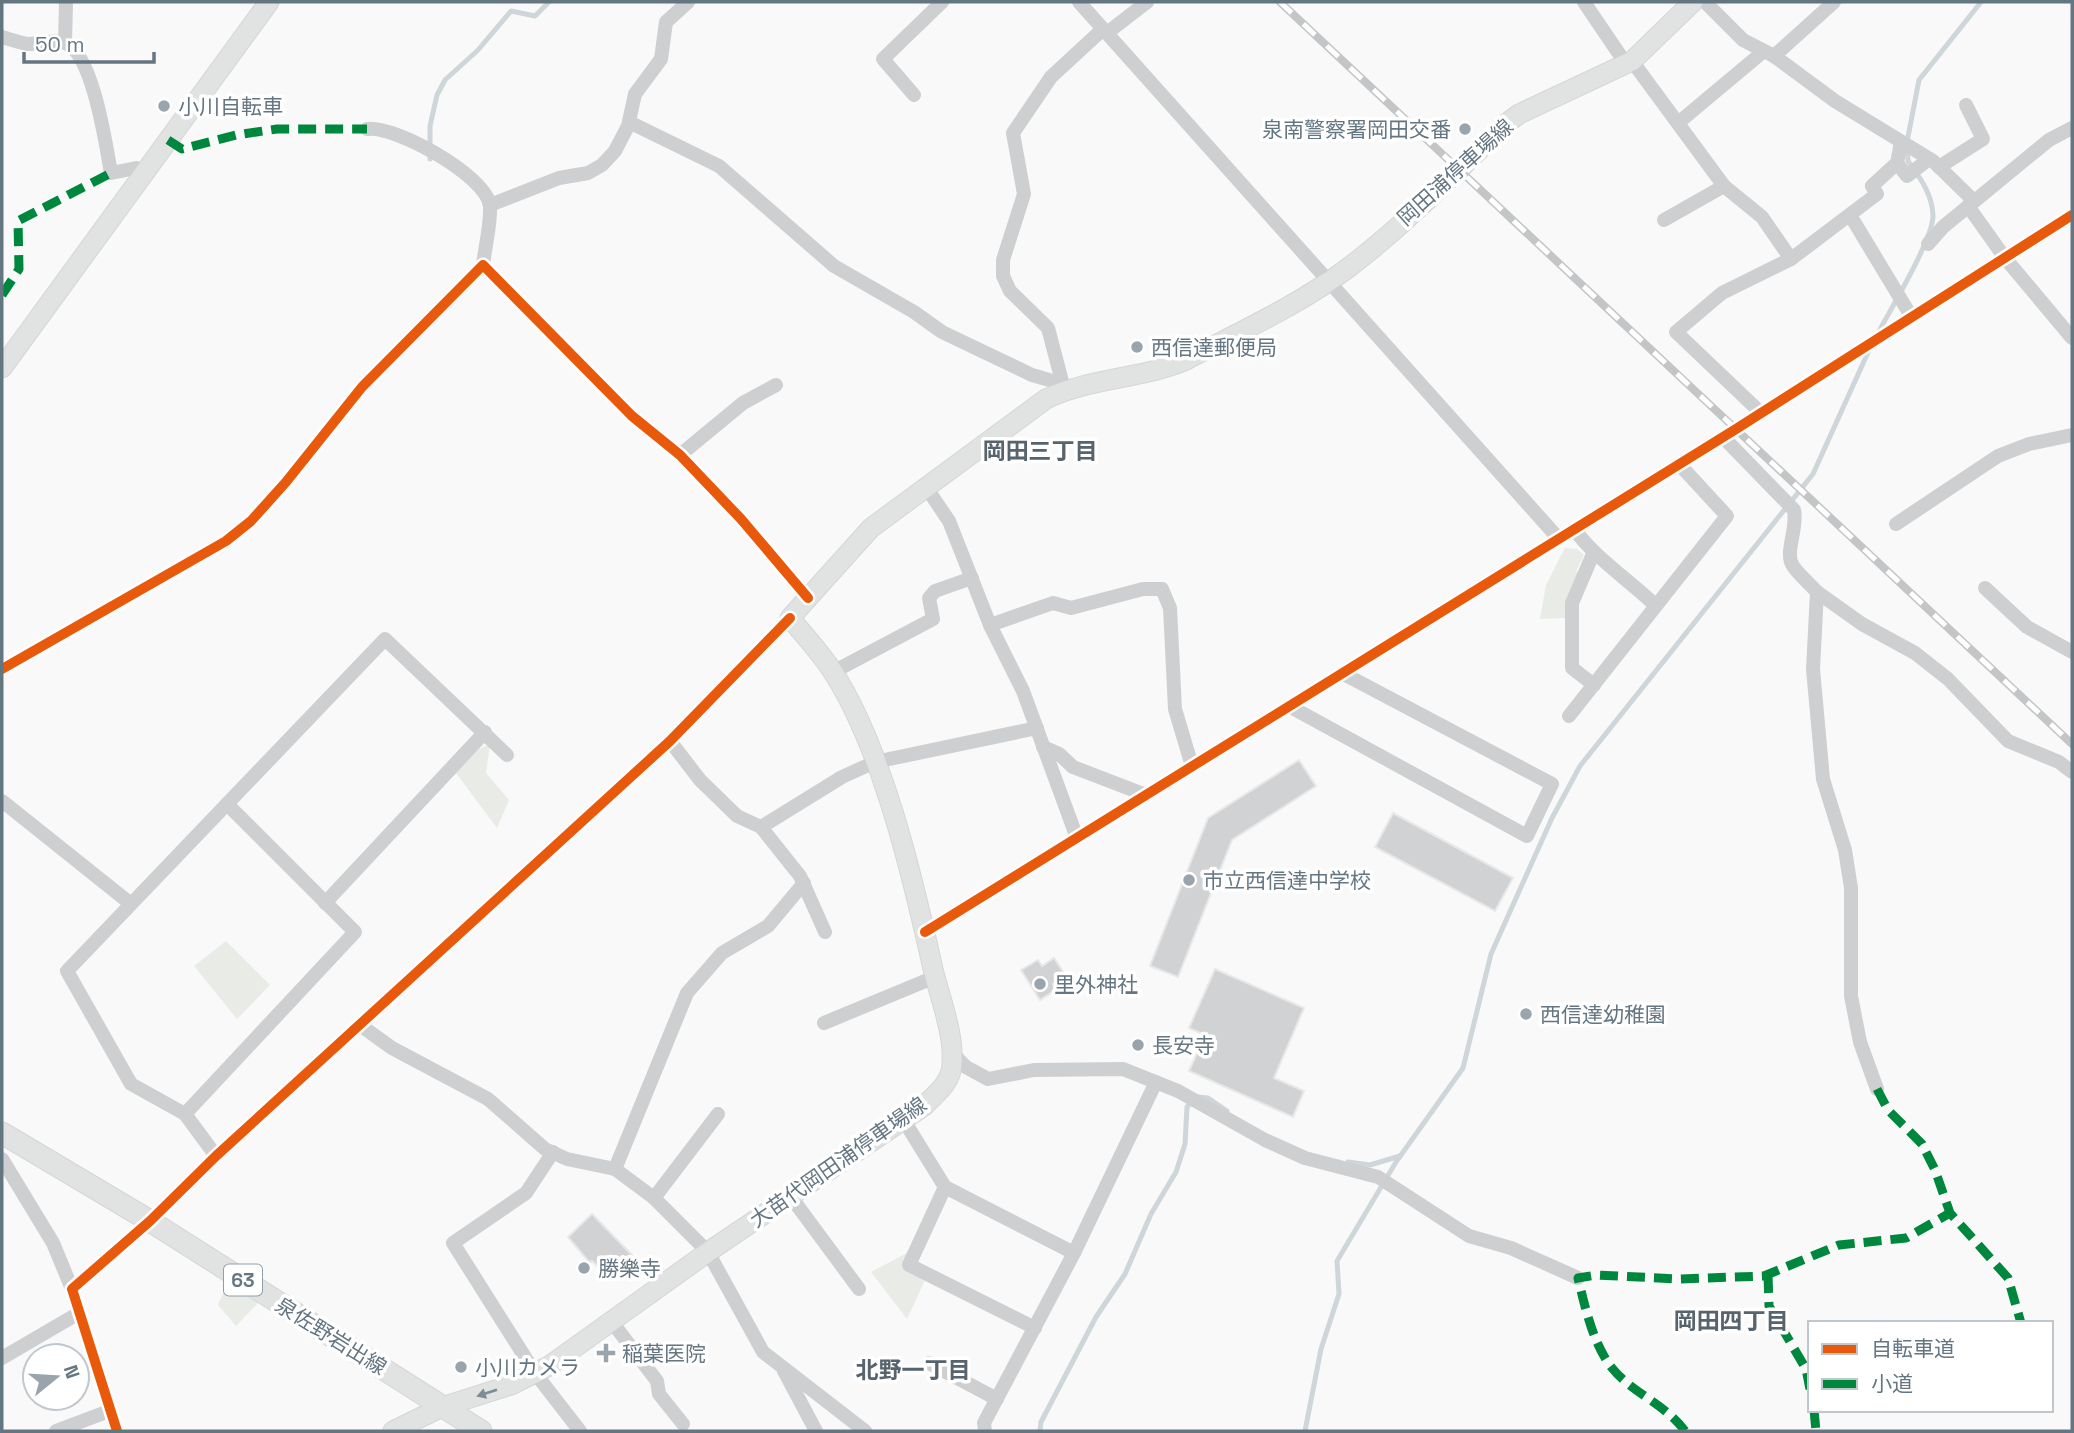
<svg xmlns="http://www.w3.org/2000/svg" width="2074" height="1433" viewBox="0 0 2074 1433" font-family="'Space Grotesk','Noto Sans JP',sans-serif">
  <style>
    .green { fill: #e8ebe6 }
    .lines { fill: none; stroke-linecap: round; stroke-linejoin: round }
    .stream { stroke: #ced6d9; stroke-width: 5 }
    .building { fill: #d0d2d3; stroke: #e8e8e8; stroke-width: 2 }
    .secondary-casing { stroke: #d5d6d7; stroke-width: 21 }
    .primary-casing { stroke: #d5d6d7; stroke-width: 23 }
    .street { stroke: #cecfd0; stroke-width: 14 }
    .secondary { stroke: #e1e2e2; stroke-width: 19 }
    .primary { stroke: #e1e2e2; stroke-width: 21 }
    .rail-casing { stroke: #c3c5c6; stroke-width: 8 }
    .rail { stroke: #fff; stroke-width: 5; stroke-dasharray: 16; stroke-linecap: butt }
    .quiet { stroke: #00873e; stroke-width: 9; stroke-dasharray: 18 9; stroke-linecap: butt }
    .cycleway-casing { stroke: #fff; stroke-width: 15 }
    .cycleway { stroke: #e8590c; stroke-width: 10 }
    .oneway { fill: #7e8c96 }
    .poi-dot { fill: #99a4ac; stroke: #fff; stroke-width: 2.5 }
    .labels { text-anchor: middle; dominant-baseline: central; stroke-width: 7; stroke-linejoin: round; paint-order: stroke }
    .shield { fill: #fff; stroke: #939fa8; stroke-width: 2 }
    .shield-label { font-size: 19px; font-weight: bold; fill: #657683 }
    .poi-label { font-size: 21px; fill: #657683; stroke: #fff; text-anchor: start }
    .street-label { font-size: 21px; fill: #657683; stroke: #fff }
    .neighbourhood-label { font-size: 23px; font-weight: bold; fill: #57646e; stroke: #fff }
  </style>
  <rect width="100%" height="100%" fill="#f9f9f9"/>
  <g class="green">
    <path d="M1565,548l12,1 7,6 -8,16 5,3 -15,44 -26,1 6,-34z"/>
    <path d="M490,744l-4,29 23,27 -12,28 -41,-55 23,-24z"/>
    <path d="M226,941l44,44 -33,34 -43,-53z"/>
    <path d="M907,1253l19,25 -19,41 -36,-47z"/>
    <path d="M229,1279l31,22 -24,25 -18,-21z"/>
  </g>
  <g class="lines">
    <g class="stream">
      <path d="M430,159v-33l7,-31 8,-15 33,-30 33,-39 24,5 14,-14"/>
      <path d="M1878,333c12,-23 56,-95 55,-118 -1,-22 -13,-37 -25,-54l-1,-19 12,-62 62,-78"/>
      <path d="M1199,1097l9,1 19,13"/>
      <path d="M1348,1162l22,3 30,-9"/>
      <path d="M1040,1431l1,-9 55,-105 29,-43 26,-60 25,-42 9,-28 2,-37 5,-5"/>
      <path d="M1305,1431l16,-82 18,-55 -2,-33 59,-99 67,-94 28,-114 61,-136 28,-52 233,-292 57,-126"/>
    </g>
  </g>
  <g class="building">
    <path d="M1299,760l17,26 -84,54 -54,137 -28,-11 58,-148z"/>
    <path d="M1393,813l120,65 -18,33 -120,-64z"/>
    <path d="M1054,958l12,18 -13,8 4,5 -17,11 -19,-30 17,-10 4,6z"/>
    <path d="M1215,969l89,39 -30,70 30,13 -11,26 -104,-46 16,-36 -16,-7z"/>
    <path d="M592,1214l43,44 -19,19 -15,-15 -4,4 -5,-5 -2,2 -22,-26z"/>
  </g>
  <g class="lines">
    <defs>
      <g id="secondary">
        <path d="M2,368l267,-366"/>
        <path d="M393,1431l49,-24 69,-22 38,-19 159,-114 216,-146c12,-12 28,-24 28,-43 2,-30 -12,-65 -19,-94 -20,-91 -50,-219 -100,-297 -12,-19 -28,-36 -43,-54l81,-90 175,-129c43,-21 94,-20 138,-38 55,-29 115,-56 164,-93 57,-43 108,-96 159,-145l12,-9 113,-53 61,-59"/>
      </g>
      <path id="primary" d="M2,1133l148,88 331,210"/>
    </defs>
    <use href="#secondary" class="secondary-casing"/>
    <use href="#primary" class="primary-casing"/>
    <g class="street">
      <path d="M1079,2l480,537"/>
      <path d="M1584,2l42,62"/>
      <path d="M1705,2l38,38 31,16 61,45 98,60 41,40"/>
      <path d="M1107,33l40,-31"/>
      <path d="M2,37c8,2 17,6 26,7 11,0 27,-5 37,-1 28,10 41,103 46,130l25,-5 8,6"/>
      <path d="M65,43l1,-41"/>
      <path d="M1774,56l60,-54"/>
      <path d="M1632,61l92,125 38,31 29,42"/>
      <path d="M914,95l-31,-36 59,-57"/>
      <path d="M629,122l90,44 115,100 80,46 28,20 90,43 31,9"/>
      <path d="M1678,123l86,-72"/>
      <path d="M367,129c28,-4 120,47 123,77 1,18 -5,41 -7,59"/>
      <path d="M1897,163l10,13 22,-17"/>
      <path d="M1939,167l44,-28 -17,-34"/>
      <path d="M490,205l69,-27 29,-5 14,-8 13,-14 13,-25 7,-32 26,-35 5,-37 22,-20"/>
      <path d="M1968,206l37,52 67,80"/>
      <path d="M1850,215l61,101"/>
      <path d="M1664,220l60,-34"/>
      <path d="M1928,244l15,-17 106,-87 23,-12"/>
      <path d="M1064,389l-16,-61 -38,-37 -7,-15v-16l21,-66 -11,-61 38,-56 52,-48"/>
      <path d="M1760,412l-84,-80 46,-39 69,-34 86,-65 -5,-8 25,-23 4,-21"/>
      <path d="M1723,437l71,73c4,19 -10,43 -1,56 6,9 17,18 24,26l-4,77 10,110 22,71 6,38v108l9,46 17,47"/>
      <path d="M680,455l63,-52 33,-18"/>
      <path d="M926,487l23,34 41,104 33,66 54,147"/>
      <path d="M1896,524l102,-68 31,-12 43,-9"/>
      <path d="M1574,529c23,31 54,50 82,77"/>
      <path d="M1593,554l-21,49v65l22,17"/>
      <path d="M1985,588l42,39 45,25"/>
      <path d="M1817,592l45,32 53,29 33,26 60,62 51,21 13,10"/>
      <path d="M990,625l63,-22 18,5 72,-19h19l8,19 5,101 17,57"/>
      <path d="M2,669l224,-128 25,-20 35,-39 76,-95 121,-122 149,151 48,39 61,64 67,79"/>
      <path d="M833,672l100,-53 -4,-21 6,-7 37,-13"/>
      <path d="M1289,706l238,130 25,-52 -210,-111"/>
      <path d="M1569,716l158,-200 -48,-52"/>
      <path d="M670,741l30,39 37,36 24,11 39,49 25,56"/>
      <path d="M1043,747l16,7 14,13 73,28"/>
      <path d="M2,801l129,103"/>
      <path d="M761,827l81,-50 33,-15 162,-34"/>
      <path d="M325,903l160,-171"/>
      <path d="M925,932l811,-503 336,-214"/>
      <path d="M824,1023l111,-46"/>
      <path d="M360,1025l32,23 96,51 57,50 22,10 48,10 39,29 54,54 55,100 102,79"/>
      <path d="M951,1052l15,15 22,12 46,-9 89,-1 55,22 87,49 40,18 73,19 91,59 42,12 67,30"/>
      <path d="M185,1114l170,-182 -128,-128"/>
      <path d="M903,1119l42,68 129,66"/>
      <path d="M553,1152l-27,41 -73,50 82,130 45,58"/>
      <path d="M216,1156l-31,-42 -54,-30 -64,-113 318,-332 122,116"/>
      <path d="M2,1159l51,84 19,46"/>
      <path d="M615,1169l72,-176 35,-40 46,-27 36,-43"/>
      <path d="M945,1187l-36,78 126,63"/>
      <path d="M791,1197l68,92"/>
      <path d="M654,1198l64,-84"/>
      <path d="M612,1322l45,59 2,13 24,30"/>
      <path d="M2,1358l77,-45"/>
      <path d="M929,1363l68,36"/>
      <path d="M784,1371l32,60"/>
      <path d="M56,1431l53,-20"/>
      <path d="M117,1431l-45,-142 78,-68 66,-65 454,-415 120,-123"/>
      <path d="M985,1431l-1,-8 90,-170 82,-171"/>
    </g>
    <use href="#secondary" class="secondary"/>
    <use href="#primary" class="primary"/>
    <defs>
      <path id="rail" d="M1280,2l792,742"/>
    </defs>
    <use href="#rail" class="rail-casing"/>
    <use href="#rail" class="rail"/>
    <g class="quiet">
      <path d="M168,140l14,9 54,-14 41,-6h90"/>
      <path d="M2,295l17,-26 -1,-48 93,-48"/>
      <path d="M1877,1089l11,21 34,34 13,26 15,43 58,65 13,45"/>
      <path d="M1768,1275l1,31 37,63 4,20"/>
      <path d="M1814,1410l2,21"/>
      <path d="M1685,1431c-22,-29 -52,-37 -73,-63 -19,-24 -27,-61 -34,-90l18,-3 83,4 85,-3 75,-31 67,-7 44,-25"/>
    </g>
    <defs>
      <g id="cycleway">
        <path d="M2,669l224,-128 25,-20 35,-39 76,-95 121,-122 149,151 48,39 61,64 67,79"/>
        <path d="M925,932l811,-503 336,-214"/>
        <path d="M117,1431l-45,-142 78,-68 66,-65 454,-415 120,-123"/>
      </g>
    </defs>
    <use href="#cycleway" class="cycleway-casing"/>
    <use href="#cycleway" class="cycleway"/>
  </g>
  <defs><path id="oneway-solid" d="M-6-.8H1V-3.2L6.5 0L1 3.2V.8H-6Z" transform="scale(1.75)"/></defs>
  <use class="oneway" href="#oneway-solid" transform="translate(487 1393) rotate(162)"/>
  <g class="poi-dot">
    <circle cx="164" cy="106" r="7"/>
    <circle cx="1465" cy="129" r="7"/>
    <circle cx="1137" cy="347" r="7"/>
    <circle cx="1189" cy="880" r="7"/>
    <circle cx="1040" cy="984" r="7"/>
    <circle cx="1526" cy="1014" r="7"/>
    <circle cx="1138" cy="1045" r="7"/>
    <circle cx="584" cy="1268" r="7"/>
    <path d="M602.5 1342.5h7v7h7v7h-7v7h-7v-7h-7v-7h7z"/>
    <circle cx="461" cy="1367" r="7"/>
  </g>
  <g class="labels">
    <rect class="shield" x="224" y="1264.5" width="38" height="31" rx="5"/>
    <g class="shield-label">
      <text x="243" y="1280">63</text>
    </g>
    <g class="poi-label">
      <text x="178" y="106">小川自転車</text>
      <text x="1451" y="129" text-anchor="end">泉南警察署岡田交番</text>
      <text x="1151" y="347">西信達郵便局</text>
      <text x="1203" y="880">市立西信達中学校</text>
      <text x="1054" y="984">里外神社</text>
      <text x="1540" y="1014">西信達幼稚園</text>
      <text x="1152" y="1045">長安寺</text>
      <text x="598" y="1268">勝樂寺</text>
      <text x="622" y="1353">稲葉医院</text>
      <text x="475" y="1367">小川カメラ</text>
    </g>
    <g class="street-label">
      <text transform="translate(1455 172) rotate(-42)">岡田浦停車場線</text>
      <text transform="translate(838 1162) rotate(-35)">大苗代岡田浦停車場線</text>
      <text transform="translate(331 1336) rotate(32)">泉佐野岩出線</text>
    </g>
    <g class="neighbourhood-label">
      <text x="1040" y="451">岡田三丁目</text>
      <text x="1731" y="1321">岡田四丁目</text>
      <text x="913" y="1370">北野一丁目</text>
    </g>
  </g>
  <rect width="2074" height="1433" fill="none" stroke="#657683" stroke-width="7"/>
  <rect x="1808" y="1321" width="245" height="91" fill="#ffffff" stroke="#c1c8cd" stroke-width="2"/>
  <rect x="1822" y="1344" width="35" height="10" fill="#e8590c" stroke="#c1c8cd" stroke-width="2"/>
  <text x="1871" y="1356" font-size="21" fill="#657683">自転車道</text>
  <rect x="1822" y="1379" width="35" height="10" fill="#00873e" stroke="#c1c8cd" stroke-width="2"/>
  <text x="1871" y="1391" font-size="21" fill="#657683">小道</text>
  <g transform="translate(56 1377) rotate(72)"><circle r="33" fill="#ffffff" stroke="#c1c8cd" stroke-width="2"/>
  <path d="M0-5L12 26L0 18L-12 26Z" fill="#99a4ac"/>
  <text y="-10" font-size="19" font-weight="bold" text-anchor="middle" fill="#657683">N</text>
  </g>
  <path d="M24 52v10h130v-10" fill="none" stroke="#657683" stroke-width="3.5"/>
  <text x="35" y="52" font-size="21" fill="#657683" stroke="#ffffff" stroke-width="5" paint-order="stroke">50 m</text>
</svg>
